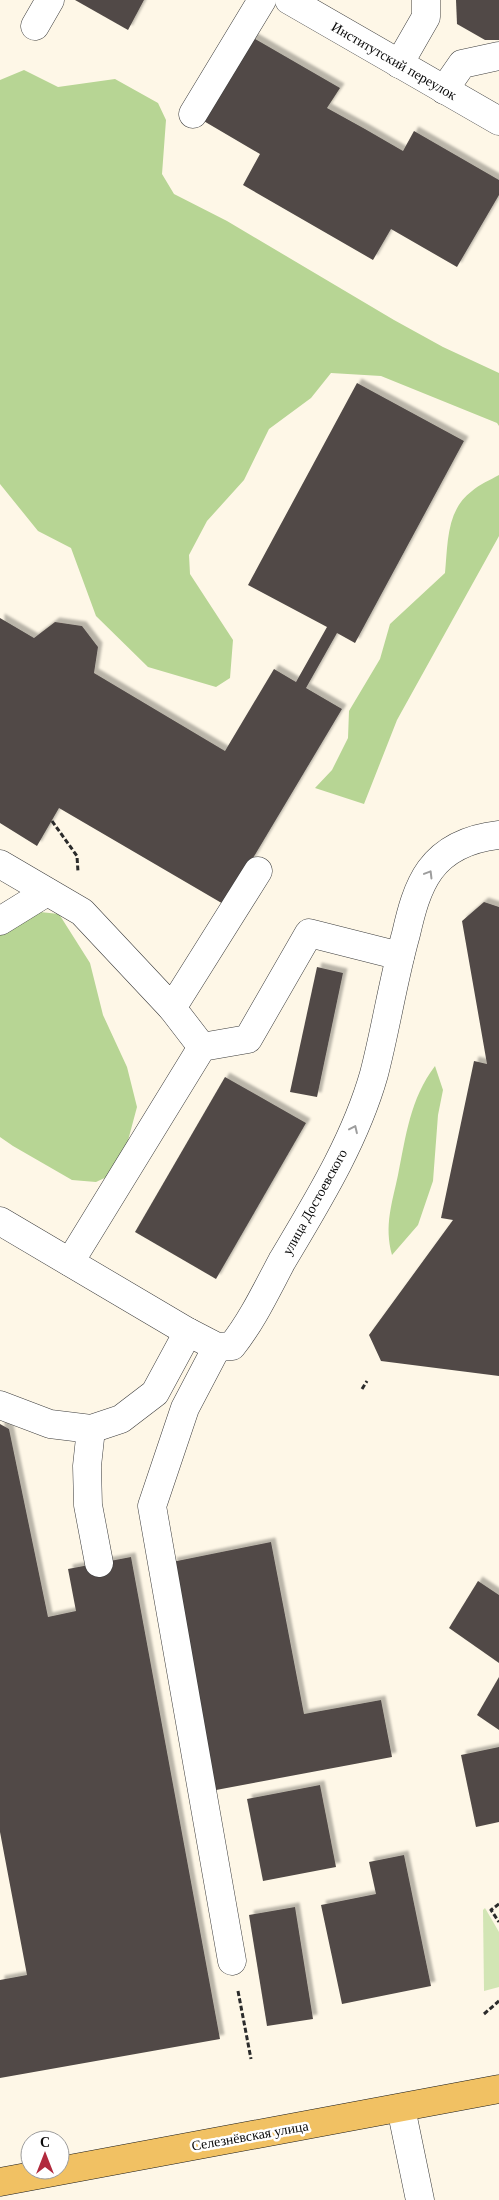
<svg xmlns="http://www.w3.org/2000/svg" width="499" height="2200" viewBox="0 0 499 2200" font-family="Georgia,serif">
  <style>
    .green { fill: #d2e5b4 }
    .forest { fill: #b7d594 }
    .building { fill: #514a47; filter: url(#shadow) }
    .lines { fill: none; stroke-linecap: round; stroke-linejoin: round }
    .minor-casing { stroke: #3c3c3c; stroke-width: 29 }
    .major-casing { stroke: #1a1a1a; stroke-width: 29 }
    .path { stroke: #2b2b2b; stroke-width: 3; stroke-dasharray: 5 2.5; stroke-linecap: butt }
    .minor { stroke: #fff; stroke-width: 28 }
    .major { stroke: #f1c163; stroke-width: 28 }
    .oneway { stroke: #9d9d9d }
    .labels { text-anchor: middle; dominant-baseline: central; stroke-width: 5; stroke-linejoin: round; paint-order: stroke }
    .street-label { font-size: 14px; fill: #090909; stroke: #fff }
  </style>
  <defs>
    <filter id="shadow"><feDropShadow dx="4.5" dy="-4.5" stdDeviation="1" flood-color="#0004"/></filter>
  </defs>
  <rect width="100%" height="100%" fill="#fef7e7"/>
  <path class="green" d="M485,1908l14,24v55l-15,4 -1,-81z"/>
  <g class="forest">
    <path d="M24,70l34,17 57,-8 43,24 8,17 -4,54 12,20 53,27 167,99 49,27 56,26v53l-2,-3 -116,-47 -50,-3 -20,25 -42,31 -25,51 -37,41 -18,34 1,19 43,66 -3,38 -14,9 -68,-20 -52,-51 -25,-68 -33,-17 -38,-47v-404z"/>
    <path d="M499,475v61l-102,184 -33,84 -49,-16 17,-18 16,-32 1,-27 31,-52 10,-35 55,-51c3,-29 1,-63 27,-82 8,-7 18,-11 27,-16z"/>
    <path d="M40,912l19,2 31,49 13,52 24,52 10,40 -14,52 -10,15 -17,8 -24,-2 -59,-34 -13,-9v-206z"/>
    <path d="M435,1066l8,24 -5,25 -5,66 -15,44 -26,30c-8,-30 0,-51 6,-80 8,-39 12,-76 37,-109z"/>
  </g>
  <g class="building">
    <path d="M75,0h69l-16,30z"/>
    <path d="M456,0h43v40h-14l-28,-16z"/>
    <path d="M250,36l90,52 -13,20 38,21 38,22 11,-20 85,49v15l-42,72 -66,-38 -18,31 -130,-75 17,-31 -58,-34z"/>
    <path d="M357,383l107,58 -109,202 -18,-10 -31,55 36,21 -117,196 -166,-97 -22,38 -37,-23v-205l34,20 21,-16 27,4 16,21 -4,26 131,78 49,-82 22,13 31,-55 -79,-42z"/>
    <path d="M484,902l15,5v469l-118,-15 -12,-26 84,-115 -12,-2 33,-157 13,3 -25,-143z"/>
    <path d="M317,967l26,6 -26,124 -27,-5z"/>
    <path d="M225,1077l81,46 -90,156 -81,-47z"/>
    <path d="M0,1424l9,5 39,188 28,-6 -8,-42 63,-12 89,482 -220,39v-98l27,-5 -27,-143z"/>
    <path d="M271,1542l33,172 77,-14 11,57 -176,33 -44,-228z"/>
    <path d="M478,1581l21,14v68l-50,-35z"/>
    <path d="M499,1677v53l-22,-15z"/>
    <path d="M499,1747v75l-23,5 -15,-72z"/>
    <path d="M320,1785l16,82 -73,14 -16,-82z"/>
    <path d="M404,1855l27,131 -89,18 -21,-99 55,-11 -7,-32z"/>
    <path d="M295,1907l18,112 -46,7 -18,-111z"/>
  </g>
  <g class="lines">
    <defs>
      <g id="minor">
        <path d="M289,0l210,121"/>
        <path d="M35,26l15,-26"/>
        <path d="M399,64l27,-47v-17"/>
        <path d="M444,90l18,-26 37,-8"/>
        <path d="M193,114l69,-114"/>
        <path d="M0,864l82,48 90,96 86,-137"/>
        <path d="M0,921l47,-29"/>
        <path d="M172,1008l30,39"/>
        <path d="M0,1221l188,111 29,15 15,-1c20,-25 35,-57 50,-85 35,-59 73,-120 92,-187 12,-46 19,-94 32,-140 5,-22 11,-46 24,-64 17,-23 42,-32 69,-35"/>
        <path d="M70,1262l132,-215 46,-8 61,-106 91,23"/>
        <path d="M217,1347l-32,61 -33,98 80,455"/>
        <path d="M0,1405l50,19 41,5 30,-10 34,-26 33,-61"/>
        <path d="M91,1429l-4,37 1,39 11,58"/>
        <path d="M401,2108l19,92"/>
      </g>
      <path id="major" d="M0,2182l499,-93"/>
    </defs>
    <use href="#minor" class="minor-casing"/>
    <use href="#major" class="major-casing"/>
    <g class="path">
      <path d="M52,821l25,35 1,16"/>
      <path d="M362,1389l5,-8"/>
      <path d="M499,1904l-8,6 8,12"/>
      <path d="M238,1991l13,68"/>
      <path d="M484,2014l15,-13"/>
    </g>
    <use href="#minor" class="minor"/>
    <use href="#major" class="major"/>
  </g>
  <defs><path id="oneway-chevron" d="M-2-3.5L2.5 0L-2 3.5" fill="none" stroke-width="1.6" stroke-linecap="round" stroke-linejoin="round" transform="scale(1.25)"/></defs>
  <g class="oneway">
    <use href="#oneway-chevron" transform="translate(429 874) rotate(-59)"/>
    <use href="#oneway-chevron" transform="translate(354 1129) rotate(-65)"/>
  </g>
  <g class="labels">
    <g class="street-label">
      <text transform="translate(394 61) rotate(30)">Институтский переулок</text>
      <text transform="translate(315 1202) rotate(-61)">улица Достоевского</text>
      <text transform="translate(250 2136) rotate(-10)">Селезнёвская улица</text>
    </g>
  </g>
  <g transform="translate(45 2155)"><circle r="24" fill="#ffffff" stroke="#9d9d9d"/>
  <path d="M0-4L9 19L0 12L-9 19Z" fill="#b12a3d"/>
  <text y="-8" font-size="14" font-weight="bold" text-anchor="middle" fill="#090909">С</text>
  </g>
</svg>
